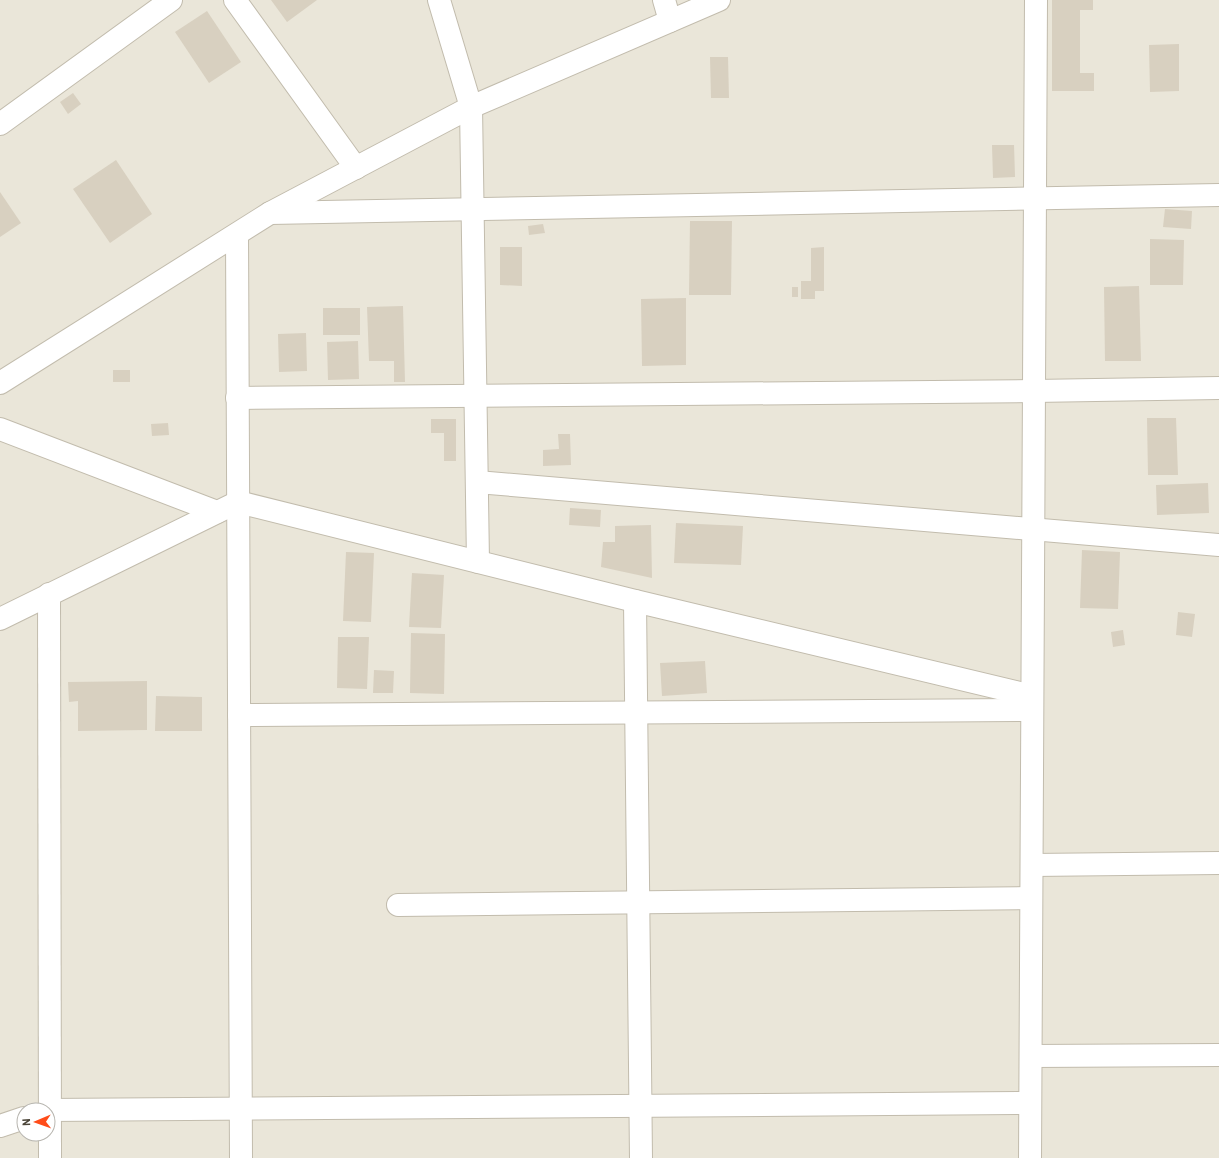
<svg xmlns="http://www.w3.org/2000/svg" width="1219" height="1158" viewBox="0 0 1219 1158" font-family="Barlow,sans-serif">
  <style>
    .residential { fill: #eae6d9; fill-rule: evenodd }
    .building { fill: #d8d0c0 }
    .lines { fill: none; stroke-linecap: round; stroke-linejoin: round }
    .minor-casing { stroke: #c2bcad; stroke-width: 24 }
    .minor { stroke: #fff; stroke-width: 22 }
  </style>
  <rect width="100%" height="100%" fill="#f6f3eb"/>
  <path class="residential" d="M0,0h1219v1158h-1219zM24,1110h24v24h-24z"/>
  <g class="building">
    <path d="M271,0h46l-30,22z"/>
    <path d="M1052,0h41v10h-13v63h14v18h-42z"/>
    <path d="M207,11l34,51 -32,21 -34,-51z"/>
    <path d="M1179,44v47l-29,1 -1,-47z"/>
    <path d="M710,57h18l1,41h-18z"/>
    <path d="M73,93l8,11 -13,10 -8,-12z"/>
    <path d="M992,145h22l1,32 -22,1z"/>
    <path d="M116,160l36,54 -42,29 -37,-54z"/>
    <path d="M0,192l21,31 -21,14z"/>
    <path d="M1165,209l27,2 -1,18 -28,-2z"/>
    <path d="M690,221h42l-1,74h-42z"/>
    <path d="M543,224l2,9 -16,2 -1,-9z"/>
    <path d="M1150,239l34,1 -1,45h-33z"/>
    <path d="M500,247h22v39l-22,-1z"/>
    <path d="M824,247v44h-9v8h-14v-18h10v-33z"/>
    <path d="M1139,286l2,75h-36l-1,-74z"/>
    <rect x="792" y="287" width="6" height="10"/>
    <path d="M686,298v67l-44,1 -1,-67z"/>
    <path d="M403,306l2,76h-11v-21h-25l-2,-54z"/>
    <rect x="323" y="308" width="37" height="27"/>
    <path d="M306,333l1,38 -28,1 -1,-38z"/>
    <path d="M358,341l1,38 -31,1 -1,-38z"/>
    <rect x="113" y="370" width="17" height="12"/>
    <path d="M1147,418h29l2,57h-30z"/>
    <path d="M431,419h25v42h-12v-28h-13z"/>
    <path d="M168,423l1,12 -17,1 -1,-12z"/>
    <path d="M558,434h12l1,31 -28,1v-16l16,-1z"/>
    <path d="M1208,483l1,30 -52,2 -1,-30z"/>
    <path d="M570,508l31,2 -1,17 -31,-2z"/>
    <path d="M676,523l67,3 -2,39 -67,-2z"/>
    <path d="M651,525l1,53 -51,-11 2,-25h12v-16z"/>
    <path d="M1082,550l38,2 -2,57 -38,-1z"/>
    <path d="M346,552l28,1 -3,69 -28,-1z"/>
    <path d="M412,573l32,2 -3,53 -32,-1z"/>
    <path d="M1178,612l17,2 -3,23 -16,-2z"/>
    <path d="M1123,630l2,15 -12,2 -2,-15z"/>
    <path d="M411,633l34,1 -1,60 -34,-1z"/>
    <path d="M338,637h31l-2,52 -30,-1z"/>
    <path d="M705,661l2,32 -45,3 -2,-33z"/>
    <path d="M374,670l20,1 -1,22h-20z"/>
    <path d="M147,681v49l-69,1v-30l-9,1 -1,-20z"/>
    <path d="M156,696l46,1v34h-47z"/>
  </g>
  <g class="lines">
    <defs>
      <g id="minor">
        <path d="M235,0l121,168"/>
        <path d="M439,0l32,107 7,455"/>
        <path d="M664,0l6,21"/>
        <path d="M0,124l171,-124"/>
        <path d="M270,213l949,-18"/>
        <path d="M237,235l4,923"/>
        <path d="M0,383l270,-170 201,-106 248,-107"/>
        <path d="M237,398l797,-7 185,-3"/>
        <path d="M0,429l217,83"/>
        <path d="M477,482l742,63"/>
        <path d="M49,594l1,564"/>
        <path d="M635,601l6,557"/>
        <path d="M0,619l238,-117 397,99 397,95"/>
        <path d="M239,715l793,-5"/>
        <path d="M1032,865l187,-2"/>
        <path d="M398,905l633,-7"/>
        <path d="M1031,1056l188,-1"/>
        <path d="M48,1110l982,-7"/>
        <path d="M0,1126l24,-8"/>
        <path d="M1030,1158l6,-1158"/>
      </g>
    </defs>
    <use href="#minor" class="minor-casing"/>
    <use href="#minor" class="minor"/>
  </g>
  <g transform="translate(36 1122) rotate(268)"><circle r="19" fill="#ffffff" stroke="#b7b5af"/>
  <path d="M0-3L7 15L0 10L-7 15Z" fill="#ff4c19"/>
  <text y="-6" font-size="11" font-weight="bold" text-anchor="middle" fill="#4b4538">N</text>
  </g>
</svg>
